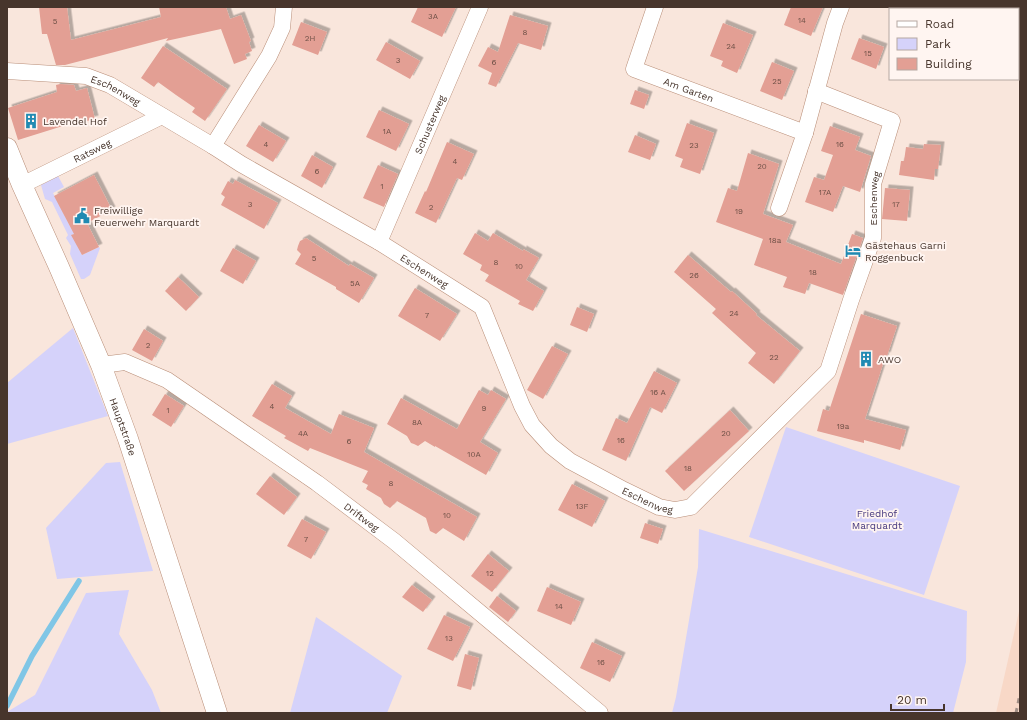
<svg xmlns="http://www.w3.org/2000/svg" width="1027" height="720" viewBox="0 0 1027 720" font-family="'Work Sans',sans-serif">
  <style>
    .built { fill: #f8d8c7 }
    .green { fill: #d5d2fa }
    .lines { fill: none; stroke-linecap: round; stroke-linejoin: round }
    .stream { stroke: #80c6e6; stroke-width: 5.5 }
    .building { fill: #e39f94; filter: url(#shadow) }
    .minor-casing { stroke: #b98e78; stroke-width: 17 }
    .tertiary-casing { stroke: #b98e78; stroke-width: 21 }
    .minor { stroke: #fff; stroke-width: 16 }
    .tertiary { stroke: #fff; stroke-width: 20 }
    .rail { stroke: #a28f86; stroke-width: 3; stroke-dasharray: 5 5; stroke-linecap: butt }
    .labels { text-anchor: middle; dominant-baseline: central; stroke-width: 3.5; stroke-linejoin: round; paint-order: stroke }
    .number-label { font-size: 8px; fill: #6e5046 }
    .street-label { font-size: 10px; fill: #47352c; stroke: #fff5f1 }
    .poi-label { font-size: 10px; fill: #47352c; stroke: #fff5f1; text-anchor: start }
    .park-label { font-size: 10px; fill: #47397f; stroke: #fff5f1 }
  </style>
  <defs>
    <filter id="shadow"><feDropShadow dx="3.5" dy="-3.5" stdDeviation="0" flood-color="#0004"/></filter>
  </defs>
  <rect width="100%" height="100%" fill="#f9e6dc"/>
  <path class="built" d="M1020,607v106h-24z"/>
  <g class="green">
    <path d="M58,176l6,11 -11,6 19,37 5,2 -5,3 10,20 17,-8 1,1 -10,27 -6,4h-3l-11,-25 1,-8 -5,-8 2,-3 -16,-33 -7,-3 -4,-14z"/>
    <path d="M73,328l35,88 -101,28v-61z"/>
    <path d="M786,427l174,59 -36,109 -175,-58z"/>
    <path d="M120,462l33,109 -96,8 -11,-51 60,-65z"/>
    <path d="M699,529l268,82 -1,51 -13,51h-281l4,-16 22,-130z"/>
    <path d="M129,590l-10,44 33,56 9,23h-154v-1l28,-17 51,-102z"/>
    <path d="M316,617l86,59 -15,37h-97z"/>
  </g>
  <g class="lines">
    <path class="stream" d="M7,706l25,-50 47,-75"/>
  </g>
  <g class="building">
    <path d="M39,7h28l4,33 90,-23 -2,-10h67l4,12 11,-4 10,26 -2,1 3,9 -7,3 2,5 -13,5 -13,-35 -55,12 2,-3 -103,27h-9l-9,-31h-5z"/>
    <path d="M418,7h38l-14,30 -31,-15z"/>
    <path d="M791,7h32l-12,29 -27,-11z"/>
    <path d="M510,15l38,11 -7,24 -23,-7 -22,44 -8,-3 4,-11 -14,-7 10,-19 10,5z"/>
    <path d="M301,22l26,10 -9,23 -26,-10z"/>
    <path d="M723,23l30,12 -16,38 -16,-7 2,-5 -13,-5z"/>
    <path d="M859,38l25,9 -8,22 -25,-10z"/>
    <path d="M386,42l34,19 -10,18 -34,-19z"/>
    <path d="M163,46l64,43 -22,32 -13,-9 3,-4 -19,-13 -18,-13 -4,5 -13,-9z"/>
    <path d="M772,62l22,9 -12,29 -22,-9z"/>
    <path d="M60,84l14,1 2,6 11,-3 8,31 -29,7v-1l-48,15 -10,-32 49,-16 -1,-7z"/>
    <path d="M635,90l14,5 -5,14 -14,-5z"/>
    <path d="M379,110l30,14 -13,27 -30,-14z"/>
    <path d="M687,123l27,10 -14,41 -20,-7 3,-8 -8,-3z"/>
    <path d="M259,125l27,16 -13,21 -27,-16z"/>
    <path d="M830,126l30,11 -5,13 16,6 -11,36 -17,-6 -10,26 -28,-10 9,-25 10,3 9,-25 -12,-4z"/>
    <path d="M635,135l21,9 -6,16 -22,-8z"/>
    <path d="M447,142l27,12 -12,26 -5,-2 -21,45 -21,-10 10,-22 1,1z"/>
    <path d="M924,144l17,1 -3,24h-3l-1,11 -35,-5 2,-14h3l2,-14 17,2z"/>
    <path d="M748,153l31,11 -16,50 30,11 -7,17 55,22 11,-30 11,4 -20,57 -34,-12 -4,11 -22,-7 4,-10 -33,-12 9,-26 -47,-17 12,-34 9,3z"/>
    <path d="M312,155l21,12 -11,21 -21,-12z"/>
    <path d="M378,165l20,9 -14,33 -21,-9z"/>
    <path d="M94,175l18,35 -25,13 12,24 -17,8 -11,-20 3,-1 -20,-38z"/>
    <path d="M235,180l43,23 -14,26 -43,-24 4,-8 -4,-3 7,-13 5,3z"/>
    <path d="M885,188l25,2 -3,31 -25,-2z"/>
    <path d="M475,233l13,8 5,-8 30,18v-2l16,9 -13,22 18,11 -11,20 -15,-7 2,-3 -35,-20 4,-6 -9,-5 2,-5 -19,-11z"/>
    <path d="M306,238l43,28 1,-2 24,14 -15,25 -23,-14v-2l-41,-23 6,-10 -4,-4 1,-4 2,-5z"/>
    <path d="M233,248l23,13 -13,23 -23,-13z"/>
    <path d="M688,255l43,37 1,-1 25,23 -1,1 44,36 -26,33 -26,-21 8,-10 -44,-40 4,-4 -42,-37z"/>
    <path d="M178,277l21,20 -13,14 -21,-20z"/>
    <path d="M415,288l42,26 -17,27 -42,-25z"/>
    <path d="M577,307l17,7 -7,18 -17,-7z"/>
    <path d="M861,314l36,12 -10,30 -1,-1 -21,64 41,11 -6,20 -36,-10v3l-47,-12 6,-22 6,2z"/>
    <path d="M144,329l19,12 -11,20 -20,-11z"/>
    <path d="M552,346l16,8 -25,45 -16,-9z"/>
    <path d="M654,371l23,12 -15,30 -12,-6 -24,54 -24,-11 14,-32 11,5z"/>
    <path d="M272,384l20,12 -7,12 46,26 8,-20 35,14 -10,24 113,65 -13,24 -21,-13 -7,6 -6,-3 -4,-13 -29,-17 -7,7 -6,-4 -3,-6 -15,-9 2,-4 -6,-3 6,-11 -58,-23 -2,3 -24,-13 2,-2 -34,-20z"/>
    <path d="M479,390l9,5 3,-5 15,9 -26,43 18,11 -12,22 -51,-29v1l-10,-6 -7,5 -4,-2 -3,-1 -4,-7 -20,-12 14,-26 56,31z"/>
    <path d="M165,394l19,12 -13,21 -19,-12z"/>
    <path d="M730,410l19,21 -65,60 -19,-20z"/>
    <path d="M270,476l27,21 -13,18 -28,-21z"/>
    <path d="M572,484l33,17 -13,26 -34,-17z"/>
    <path d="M302,519l24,13 -15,27 -24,-13z"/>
    <path d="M645,523l18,6 -5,15 -18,-6z"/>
    <path d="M488,554l21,17 -17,21 -21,-16z"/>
    <path d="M412,585l20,15 -9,12 -21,-15z"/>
    <path d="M547,587l34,15 -10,23 -34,-14z"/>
    <path d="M497,596l19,15 -8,11 -19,-15z"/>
    <path d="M444,615l26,12 -17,34 -26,-12z"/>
    <path d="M592,642l30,14 -12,26 -30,-14z"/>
    <path d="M465,654l14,4 -8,32 -14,-4z"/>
  </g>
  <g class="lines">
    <defs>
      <g id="minor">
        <path id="s1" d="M655,7l-21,62 171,64"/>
        <path id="s2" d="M7,71l79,5 24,9 103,61 28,18 138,78 103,65 40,99 10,19 19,21 19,15 54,29 35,17 16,3 16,-3 137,-136 23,-71 22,-62v-54l19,-63 -76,-30"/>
        <path d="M213,146l56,-90 13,-28 2,-21"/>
        <path id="s3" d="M22,185l140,-69"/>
        <path d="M779,208l26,-75 30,-110 6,-16"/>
        <path id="s4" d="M379,242l101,-235"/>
        <path id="s5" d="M101,365l24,-3 42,18 150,103 77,58 206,172"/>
      </g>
      <g id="tertiary">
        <path id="s6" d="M7,148l15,37 37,82 42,98 27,74 89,274"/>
      </g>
    </defs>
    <use href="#minor" class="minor-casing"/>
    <use href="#tertiary" class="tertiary-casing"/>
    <use href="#minor" class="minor"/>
    <use href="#tertiary" class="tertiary"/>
    <path class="rail" d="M1016,713l4,-19"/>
  </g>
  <defs>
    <symbol id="building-bare" viewBox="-9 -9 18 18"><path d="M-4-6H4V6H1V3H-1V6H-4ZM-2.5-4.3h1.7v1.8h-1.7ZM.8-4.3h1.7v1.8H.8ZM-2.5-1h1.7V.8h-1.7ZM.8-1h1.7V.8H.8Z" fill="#218ab2" stroke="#fff5f1" stroke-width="2.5" paint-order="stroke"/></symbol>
    <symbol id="civic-bare" viewBox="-9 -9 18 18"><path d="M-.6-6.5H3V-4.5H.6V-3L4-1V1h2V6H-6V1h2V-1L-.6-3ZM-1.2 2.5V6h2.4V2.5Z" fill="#218ab2" stroke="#fff5f1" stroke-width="2.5" paint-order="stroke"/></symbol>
    <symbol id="hotel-bare" viewBox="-9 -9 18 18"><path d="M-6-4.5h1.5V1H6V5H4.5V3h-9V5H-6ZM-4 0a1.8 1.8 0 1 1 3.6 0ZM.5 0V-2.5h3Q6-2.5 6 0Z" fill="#218ab2" stroke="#fff5f1" stroke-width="2.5" paint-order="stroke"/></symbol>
  </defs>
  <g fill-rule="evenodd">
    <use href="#building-bare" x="20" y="110" width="22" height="22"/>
    <use href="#civic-bare" x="71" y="205" width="22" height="22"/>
    <use href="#hotel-bare" x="842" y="240" width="22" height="22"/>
    <use href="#building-bare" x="855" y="348" width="22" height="22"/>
  </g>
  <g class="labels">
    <g class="number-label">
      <text x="433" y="16">3A</text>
      <text x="802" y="20">14</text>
      <text x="55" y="21">5</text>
      <text x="525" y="32">8</text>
      <text x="310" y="38">2H</text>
      <text x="731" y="46">24</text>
      <text x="868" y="53">15</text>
      <text x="398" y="60">3</text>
      <text x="494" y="62">6</text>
      <text x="777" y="81">25</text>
      <text x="387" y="131">1A</text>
      <text x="266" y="144">4</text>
      <text x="840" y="144">16</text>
      <text x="694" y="145">23</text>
      <text x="455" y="161">4</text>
      <text x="762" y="166">20</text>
      <text x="317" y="171">6</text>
      <text x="382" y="186">1</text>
      <text x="825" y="192">17A</text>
      <text x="250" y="204">3</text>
      <text x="896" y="204">17</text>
      <text x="431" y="207">2</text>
      <text x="739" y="211">19</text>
      <text x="775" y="240">18a</text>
      <text x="314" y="258">5</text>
      <text x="496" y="262">8</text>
      <text x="519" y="266">10</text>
      <text x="813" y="272">18</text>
      <text x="694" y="275">26</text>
      <text x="355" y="283">5A</text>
      <text x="734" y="313">24</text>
      <text x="427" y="315">7</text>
      <text x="148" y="345">2</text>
      <text x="774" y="357">22</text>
      <text x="658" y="392">16 A</text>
      <text x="272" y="406">4</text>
      <text x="484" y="408">9</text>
      <text x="168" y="410">1</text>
      <text x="417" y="422">8A</text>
      <text x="843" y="426">19a</text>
      <text x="303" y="433">4A</text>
      <text x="726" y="433">20</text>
      <text x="621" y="440">16</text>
      <text x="349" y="441">6</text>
      <text x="474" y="454">10A</text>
      <text x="688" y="468">18</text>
      <text x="391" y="483">8</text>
      <text x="582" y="506">13F</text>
      <text x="447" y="515">10</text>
      <text x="306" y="539">7</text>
      <text x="490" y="573">12</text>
      <text x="559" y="606">14</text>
      <text x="449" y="638">13</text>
      <text x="601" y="662">16</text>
    </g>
    <g class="street-label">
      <text stroke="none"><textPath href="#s1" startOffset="124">Am Garten</textPath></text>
      <text stroke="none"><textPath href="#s2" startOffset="112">Eschenweg</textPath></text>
      <text stroke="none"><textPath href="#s4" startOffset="128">Schusterweg</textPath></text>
      <text stroke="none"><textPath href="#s3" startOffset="78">Ratsweg</textPath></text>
      <text stroke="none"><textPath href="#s2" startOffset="1225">Eschenweg</textPath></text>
      <text stroke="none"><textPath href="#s2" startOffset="470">Eschenweg</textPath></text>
      <text stroke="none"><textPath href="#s6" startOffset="302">Hauptstraße</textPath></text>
      <text stroke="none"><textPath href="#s2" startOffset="806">Eschenweg</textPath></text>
      <text stroke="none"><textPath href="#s5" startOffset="308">Driftweg</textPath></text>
    </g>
    <g class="poi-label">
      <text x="43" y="121">Lavendel Hof</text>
      <text x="94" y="210">Freiwillige<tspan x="94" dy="12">Feuerwehr Marquardt</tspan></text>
      <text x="865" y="245">Gästehaus Garni<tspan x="865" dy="12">Roggenbuck</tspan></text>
      <text x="878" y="359">AWO</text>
    </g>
    <g class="park-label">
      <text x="877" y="513">Friedhof<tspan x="877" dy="12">Marquardt</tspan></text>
    </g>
  </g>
  <rect width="1027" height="720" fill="none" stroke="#47352c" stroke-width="16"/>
  <rect x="889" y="8" width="130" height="72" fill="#fff5f1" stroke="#b5a8a2"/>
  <rect x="897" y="21" width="20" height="6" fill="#ffffff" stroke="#b5a8a2"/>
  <text x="925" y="28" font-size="12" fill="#47352c">Road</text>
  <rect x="897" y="38" width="20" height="12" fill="#d5d2fa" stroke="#b5a8a2"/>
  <text x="925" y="48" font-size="12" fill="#47352c">Park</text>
  <rect x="897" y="58" width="20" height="12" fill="#e39f94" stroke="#b5a8a2"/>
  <text x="925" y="68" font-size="12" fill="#47352c">Building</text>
  <path d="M891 704v6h53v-6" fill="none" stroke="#47352c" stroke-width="2"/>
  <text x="897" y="704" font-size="12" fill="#47352c" stroke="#fff5f1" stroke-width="3" paint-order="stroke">20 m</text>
</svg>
